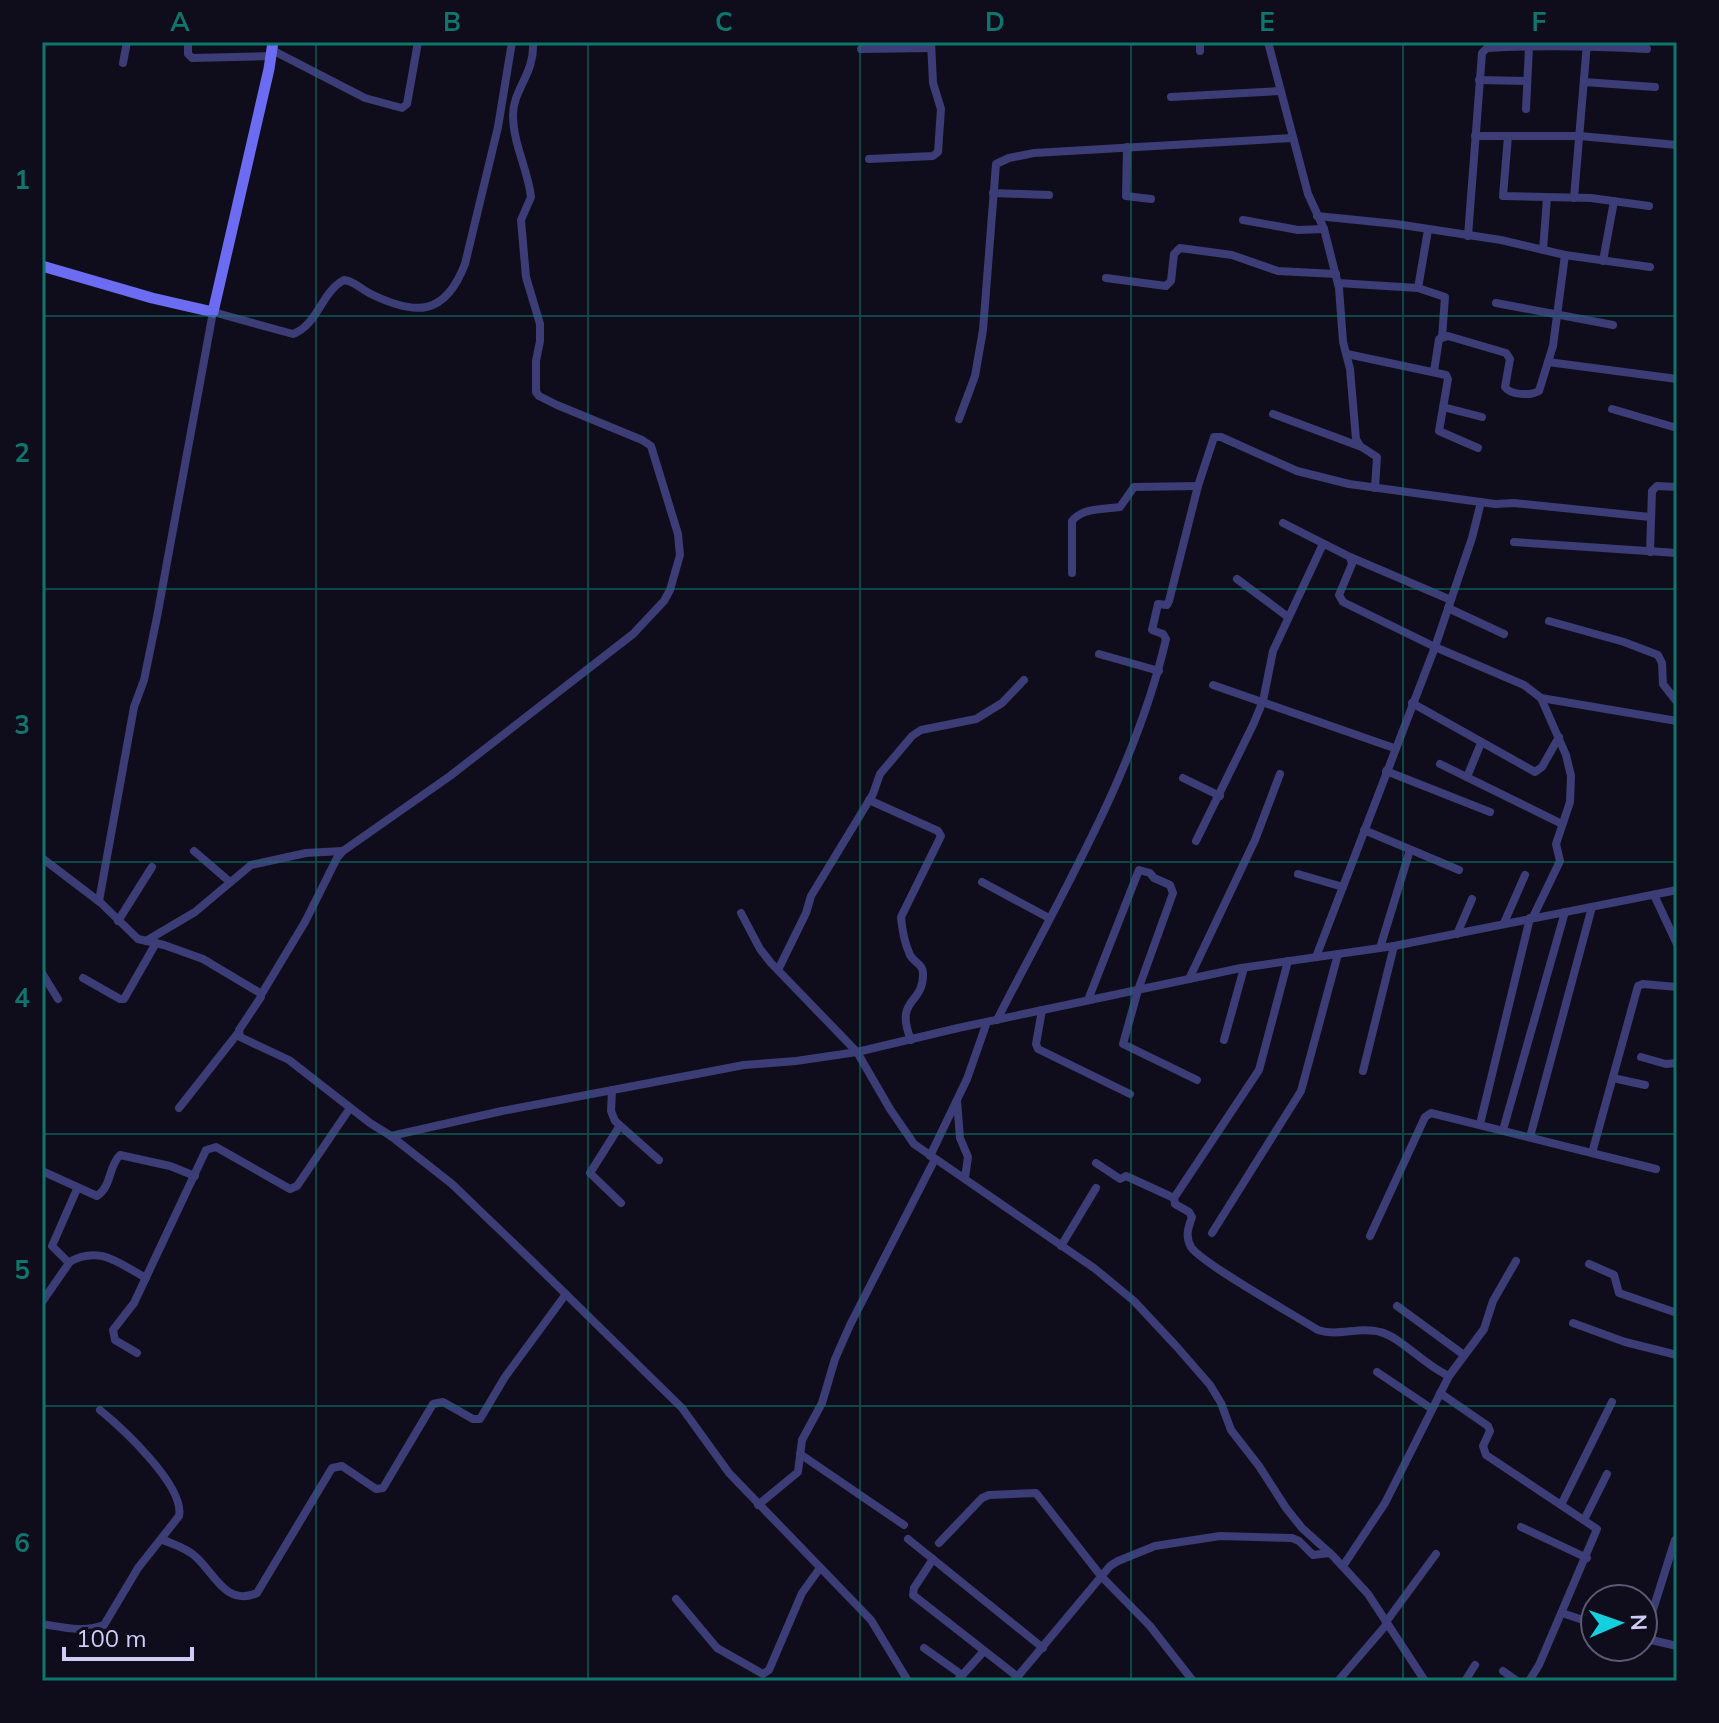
<svg xmlns="http://www.w3.org/2000/svg" width="1719" height="1723" viewBox="0 0 1719 1723" font-family="Mulish,sans-serif">
  <style>
    .lines { fill: none; stroke-linecap: round; stroke-linejoin: round }
    .street { stroke: #3c3c76; stroke-width: 8 }
    .secondary { stroke: #6b6cf2; stroke-width: 11 }
    .grid { fill: none; stroke: #0f766e; stroke-width: 2; stroke-opacity: 0.55 }
    .neatline { fill: none; stroke: #0f766e; stroke-width: 3 }
    .grid-label { font-size: 26px; text-anchor: middle; font-weight: bold; fill: #0f766e }
  </style>
  <rect width="100%" height="100%" fill="#0f0d1b"/>
  <g class="lines">
    <g class="street">
      <path d="M188,42v12l4,4 79,-2"/>
      <path d="M1268,42l40,152 16,35 15,59 4,54 7,27 6,70 4,7 17,11 -2,31"/>
      <path d="M861,49l70,-1"/>
      <path d="M272,50l93,48 37,10 5,-4 11,-62"/>
      <path d="M1200,51v-9"/>
      <path d="M123,63l4,-21"/>
      <path d="M1479,80l48,1"/>
      <path d="M1584,82l71,5"/>
      <path d="M1171,97l109,-6"/>
      <path d="M1526,109l3,-62"/>
      <path d="M1475,136h105l97,9"/>
      <path d="M1508,136l-5,60 88,2 58,8"/>
      <path d="M1127,147l-1,49 25,3"/>
      <path d="M869,159l64,-3 5,-4 3,-43 -8,-26 -2,-41"/>
      <path d="M993,193l56,2"/>
      <path d="M1574,198l13,-155"/>
      <path d="M1317,216l79,8 105,16 64,15 85,12"/>
      <path d="M1243,220l55,10 26,-1"/>
      <path d="M1468,236l14,-183 5,-5c53,-3 106,-2 160,1"/>
      <path d="M1543,250l4,-52"/>
      <path d="M1565,255l-12,91 -5,16 129,17"/>
      <path d="M1603,261l11,-60"/>
      <path d="M1106,278l60,8 5,-5 3,-27 6,-6 52,7 46,16 58,3"/>
      <path d="M1338,283l80,5 10,-58"/>
      <path d="M1418,288l27,9 -3,40"/>
      <path d="M1496,303l117,22"/>
      <path d="M1347,354l99,21 2,4 -9,52 39,17"/>
      <path d="M1434,371l5,-32 9,-3 58,17 4,6 -5,28c5,8 25,9 34,4l9,-29"/>
      <path d="M1443,407l39,10"/>
      <path d="M1612,409l65,19"/>
      <path d="M1273,414l86,32"/>
      <path d="M959,419l16,-43 8,-46 13,-166 13,-6 25,-5 258,-15"/>
      <path d="M1283,523l67,34 2,7 -13,31 4,7 92,45 89,38 17,13 25,57 5,21 -1,26 -14,42 4,17 -27,56"/>
      <path d="M1514,542l163,11"/>
      <path d="M1650,552l2,-61 5,-5 20,1"/>
      <path d="M1350,557l101,43"/>
      <path d="M1072,573v-52c10,-13 32,-12 48,-14l14,-20 64,-1"/>
      <path d="M1237,579l51,38"/>
      <path d="M1448,608l56,26"/>
      <path d="M1549,621l75,21 34,13 4,8 1,21 14,18"/>
      <path d="M1099,654l60,17"/>
      <path d="M1213,685l181,63"/>
      <path d="M1541,698l136,23"/>
      <path d="M1412,703l123,69 7,-5 17,-30"/>
      <path d="M1440,764l122,60"/>
      <path d="M1386,771l104,41"/>
      <path d="M1467,777l14,-34"/>
      <path d="M1183,778l37,18"/>
      <path d="M869,800l69,31 3,5 -40,81c1,12 4,27 9,38 4,8 14,9 13,20 0,30 -29,23 -12,65"/>
      <path d="M1364,830l95,40"/>
      <path d="M1196,841l57,-116 10,-24 10,-50 50,-107"/>
      <path d="M194,851l36,31"/>
      <path d="M42,858l59,45 37,36 26,6 39,14 57,34 1,4 -22,33 1,7 49,23 81,63 21,13 61,48 79,76 151,148 47,65 142,147 37,61"/>
      <path d="M1298,874l45,13"/>
      <path d="M982,882l67,36"/>
      <path d="M1654,895l23,49"/>
      <path d="M99,901l35,-194 10,-27 13,-63 56,-305 80,22c25,-9 28,-42 51,-54 10,1 17,9 27,14 45,22 74,22 94,-30l33,-137 14,-85"/>
      <path d="M741,913l19,36 11,14 86,89 33,57 24,35 180,124 40,33 43,46 33,38 11,18 10,27 28,36 27,42 16,20 31,28 35,38 57,87"/>
      <path d="M118,921l34,-54"/>
      <path d="M1504,923l21,-48"/>
      <path d="M1457,934l15,-35"/>
      <path d="M146,941l49,-29 56,-47 55,-12 36,-2"/>
      <path d="M1380,948l30,-98"/>
      <path d="M1316,957l119,-310 37,-109 9,-36"/>
      <path d="M1288,961l-29,109 -85,128 1,6 14,8 3,5c-4,11 -7,19 -1,30 10,16 105,69 127,83 20,7 42,-4 62,2 21,5 45,34 69,44"/>
      <path d="M778,970l28,-57 5,-17 62,-102 7,-20 32,-38 9,-6 55,-11 26,-16 22,-23"/>
      <path d="M42,973l16,26"/>
      <path d="M83,978l37,21h4l32,-56"/>
      <path d="M1189,979l66,-139 25,-66"/>
      <path d="M261,995l44,-73 32,-64 6,-7 107,-75 183,-142 31,-33 6,-11 10,-35 -2,-21 -27,-88 -9,-6 -85,-35 -18,-9 -3,-4v-31l4,-20v-17l-14,-47 -5,-57 10,-23c-3,-27 -18,-53 -18,-82 0,-26 22,-41 20,-73"/>
      <path d="M1088,1000l51,-130 11,3 4,5 16,7 3,8 -35,97 -15,54 74,36"/>
      <path d="M1042,1010l-6,34 2,5 92,45"/>
      <path d="M997,1020c62,-122 138,-247 169,-381l-3,-5 -11,-4 6,-26 9,1 2,-4 29,-115 16,-49h7l76,34 52,13 146,20 19,-1 136,14"/>
      <path d="M1224,1040l20,-72"/>
      <path d="M1641,1057l25,7 11,-1"/>
      <path d="M1363,1071l31,-125"/>
      <path d="M1613,1078l32,7"/>
      <path d="M612,1090l-1,21 4,10 44,39"/>
      <path d="M957,1101l3,37 8,19 -3,21"/>
      <path d="M179,1108l59,-75"/>
      <path d="M1480,1124l50,-206"/>
      <path d="M619,1127l-29,46 31,30"/>
      <path d="M1503,1130l62,-218"/>
      <path d="M391,1136l111,-25 242,-46 52,-4 61,-9 101,-24 283,-60 153,-22 283,-56"/>
      <path d="M1530,1137l62,-230"/>
      <path d="M1592,1153l46,-167 5,-2 34,3"/>
      <path d="M930,1156l37,-77 20,-57"/>
      <path d="M1096,1163l24,16 6,-3 48,22"/>
      <path d="M42,1171l55,25c15,-10 11,-29 23,-41l50,11 25,10"/>
      <path d="M1212,1233l89,-142 37,-137"/>
      <path d="M1370,1236l55,-119 6,-4 225,56"/>
      <path d="M1061,1246l35,-58"/>
      <path d="M69,1262c31,-17 49,1 77,16"/>
      <path d="M1589,1264l25,11 5,18 58,20"/>
      <path d="M42,1302l27,-39 -17,-17 25,-57"/>
      <path d="M1397,1306l67,49"/>
      <path d="M1573,1323l52,19 52,13"/>
      <path d="M137,1353l-22,-13 -2,-10 21,-27 72,-153 10,-3 74,42 7,-3 53,-78"/>
      <path d="M1377,1372l55,37"/>
      <path d="M1440,1393l48,33 2,5 -7,15 3,9 111,74 -58,136 -10,16"/>
      <path d="M800,1454l104,71"/>
      <path d="M758,1505l40,-33 4,-32 20,-37 13,-44 15,-34 85,-166"/>
      <path d="M1561,1505l51,-103"/>
      <path d="M1584,1520l23,-46"/>
      <path d="M1521,1527l66,31"/>
      <path d="M161,1539c11,5 26,9 35,18 18,16 30,50 61,36l75,-125 10,-2 34,23 7,-1 50,-84 10,-2 30,17h7l25,-42 61,-83"/>
      <path d="M908,1539l135,109"/>
      <path d="M939,1543l43,-45 7,-3 47,-2 65,83 49,50 43,55"/>
      <path d="M933,1559l-19,29 -1,7 105,82"/>
      <path d="M1343,1566l42,-63 64,-127 35,-47 9,-28 23,-40"/>
      <path d="M676,1599l41,49 46,26 6,-4 33,-77 18,-25"/>
      <path d="M1562,1613l33,11"/>
      <path d="M1386,1622l50,-68"/>
      <path d="M42,1624c20,3 43,9 62,1l34,-57 41,-52c6,-30 -57,-88 -79,-106"/>
      <path d="M1643,1638l34,8"/>
      <path d="M1644,1638l31,-98"/>
      <path d="M924,1648l38,27"/>
      <path d="M1503,1671l14,10"/>
      <path d="M957,1681l27,-30"/>
      <path d="M1014,1681l96,-115 8,-5 37,-15 65,-10 72,2 7,3 14,14 17,-2"/>
      <path d="M1338,1681l49,-57"/>
      <path d="M1465,1681l10,-16"/>
    </g>
    <path class="secondary" d="M42,266l110,32 61,14 56,-243 4,-27"/>
  </g>
  <path class="grid" d="M316,42v1639M588,42v1639M860,42v1639M1131,42v1639M1403,42v1639M42,316h1635M42,589h1635M42,862h1635M42,1134h1635M42,1406h1635"/>
  <rect width="1719" height="1723" fill="none" stroke="#0f0d1b" stroke-width="88"/>
  <g transform="translate(1619 1623) rotate(88)"><circle r="38" fill="#0f0d1b" stroke="#5c5974" stroke-width="2"/>
  <path d="M0-6L14 30L0 20L-14 30Z" fill="#14d0df"/>
  <text y="-12" font-size="22" font-weight="bold" text-anchor="middle" fill="#d0ccfa">N</text>
  </g>
  <path d="M64 1647v12h128v-12" fill="none" stroke="#d0ccfa" stroke-width="4"/>
  <text x="76" y="1647" font-size="24" fill="#d0ccfa" stroke="#0f0d1b" stroke-width="6" paint-order="stroke">100 m</text>
  <rect x="44" y="44" width="1631" height="1635" class="neatline"/>
  <g class="grid-label">
    <text x="180" y="31">A</text>
    <text x="452" y="31">B</text>
    <text x="724" y="31">C</text>
    <text x="995" y="31">D</text>
    <text x="1267" y="31">E</text>
    <text x="1539" y="31">F</text>
    <text x="22" y="189">1</text>
    <text x="22" y="462">2</text>
    <text x="22" y="734">3</text>
    <text x="22" y="1007">4</text>
    <text x="22" y="1279">5</text>
    <text x="22" y="1552">6</text>
  </g>
</svg>
